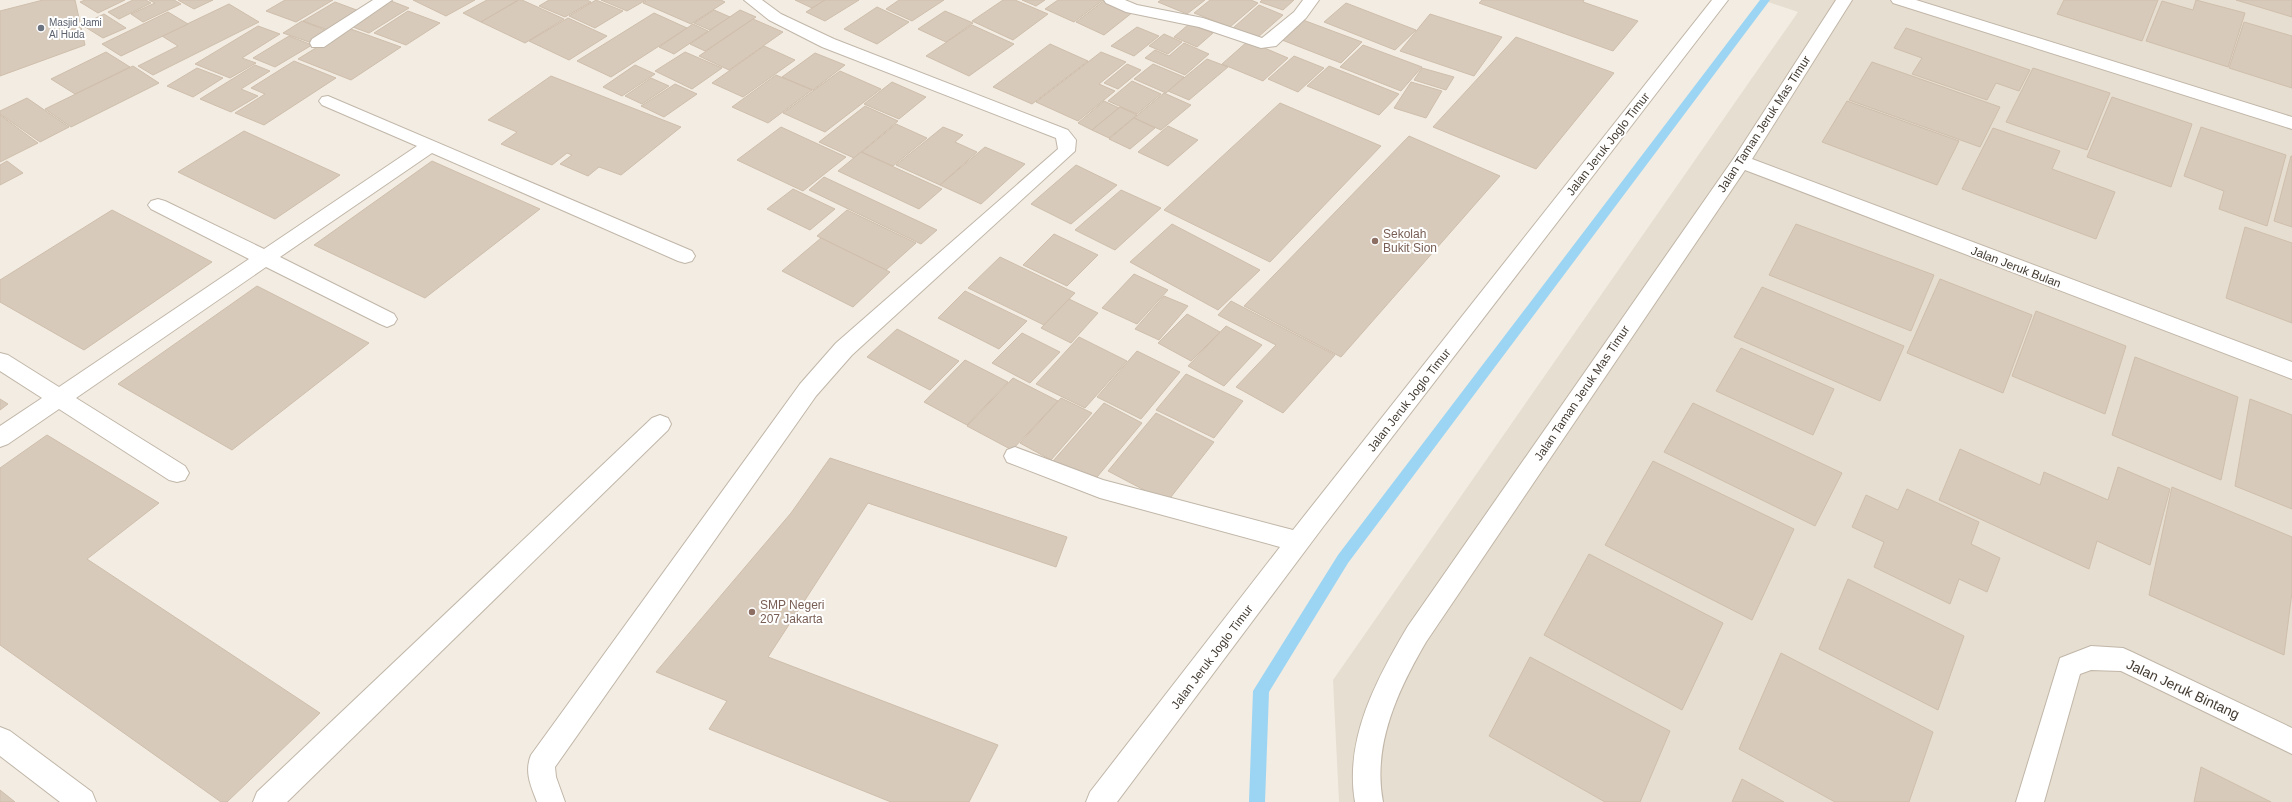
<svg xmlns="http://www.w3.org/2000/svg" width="2292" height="802" viewBox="0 0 2292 802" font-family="Arial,sans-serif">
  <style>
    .residential { fill: #e6ded0 }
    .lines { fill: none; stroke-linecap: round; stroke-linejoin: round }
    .stream { fill: #9bd5f3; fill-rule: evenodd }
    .building { fill: #d7caba; stroke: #cfbeab }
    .street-casing { stroke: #c1b6a8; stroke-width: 2 }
    .street { fill: #fff; fill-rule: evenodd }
    .worship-dot { fill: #6b7280; stroke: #fff; stroke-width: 1.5 }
    .education-dot { fill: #8d6e63; stroke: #fff; stroke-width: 1.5 }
    .labels { text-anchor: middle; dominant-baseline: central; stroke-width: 4; stroke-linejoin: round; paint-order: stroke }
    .far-worship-label { font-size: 10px; fill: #5b616d; stroke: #fff; text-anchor: start }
    .street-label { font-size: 12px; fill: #443c33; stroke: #fff }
    .education-label { font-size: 12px; fill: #785e54; stroke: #fff; text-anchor: start }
    .near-street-label { font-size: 14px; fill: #443c33; stroke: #fff }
  </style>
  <rect width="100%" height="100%" fill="#f2ece2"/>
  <path class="residential" d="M1762,0h530v802h-953l-6,-122 465,-668z"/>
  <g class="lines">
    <path class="stream" d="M1760,0h10l-422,563 -79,129 -4,110h-16l4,-111 85,-136z"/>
  </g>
  <g class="building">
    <path d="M43,0h32l10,45 -85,31v-65z"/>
    <path d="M85,0h40l-27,13 -18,-11z"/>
    <path d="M133,0h13l5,3 -32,16 -11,-7z"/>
    <path d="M149,0h25l7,4 -38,18 -12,-8 24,-11z"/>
    <path d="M178,0h35l-19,9z"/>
    <path d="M285,0h48l-37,22 -30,-11z"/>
    <path d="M413,0h62l-29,16z"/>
    <path d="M487,0h31l-37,22 -18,-9z"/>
    <path d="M519,0h3l42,19 -39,24 -44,-21z"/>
    <path d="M549,0h38l4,2 -26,15 -26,-11z"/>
    <path d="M596,0l27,11 -28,17 -26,-12z"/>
    <path d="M601,0h45l-19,11z"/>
    <path d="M648,0h73l4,2 -34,22 -48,-21z"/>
    <path d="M795,0h30l-13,8z"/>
    <path d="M825,0h34l-34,21 -19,-9z"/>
    <path d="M899,0h45l-32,21 -26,-12z"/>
    <path d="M1003,0h12l33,14 -35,26 -41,-19z"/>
    <path d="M1022,0h23l-9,6z"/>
    <path d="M1058,0h45l-29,22 -29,-13z"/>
    <path d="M1105,0l28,12 -29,23 -28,-13z"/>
    <path d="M1161,0h44l-18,14 -29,-12z"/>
    <path d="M1210,0h41l7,3 -28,24 -36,-14z"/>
    <path d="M1262,0h32l-11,10 -23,-8z"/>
    <path d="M1482,0h102l-1,2 55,19 -25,30 -134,-48z"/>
    <path d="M2064,0h94l-16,41 -85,-27z"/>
    <path d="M2196,0l49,13 -17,54 -82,-26 16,-40 31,9z"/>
    <path d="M2236,0h56v17z"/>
    <path d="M391,1l18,7 -40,25 -19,-7z"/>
    <path d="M335,2l27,10 -31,19 -28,-10z"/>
    <path d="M1346,3l70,27 -21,20 -71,-28z"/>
    <path d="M229,4l30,18 -106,53 -15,-9 40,-20 -16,-10z"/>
    <path d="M1259,5l24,10 -26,23 -24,-10z"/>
    <path d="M877,7l32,15 -32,22 -33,-15z"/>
    <path d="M714,10l16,7 -20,13 -16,-7z"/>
    <path d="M740,10l16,7 -51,34 -15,-7z"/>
    <path d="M408,11l32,12 -34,22 -32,-12z"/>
    <path d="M945,11l28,12 -27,19 -28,-13z"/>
    <path d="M168,12l20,12 -67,32 -19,-12z"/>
    <path d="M654,13l33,15 -76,49 -34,-16z"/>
    <path d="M104,14l22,14 -23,10 -21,-13z"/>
    <path d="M1430,14l72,23 -28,39 -74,-25z"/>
    <path d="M568,18l39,18 -38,24 -40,-19z"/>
    <path d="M753,19l30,13 -54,38 -30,-14z"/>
    <path d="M1303,20l59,22 -21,21 -59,-23z"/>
    <path d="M302,21l28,11 -18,11 -29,-10z"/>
    <path d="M2244,22l48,14v52l-63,-20z"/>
    <path d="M693,24l15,7 -34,23 -15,-7z"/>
    <path d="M1189,24l24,9 -16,14 -23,-10z"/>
    <path d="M972,25l42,19 -45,32 -43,-20z"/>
    <path d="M258,26l22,8 -38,24 14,5 -26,15 -35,-14z"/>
    <path d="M1137,27l22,9 -25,20 -23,-10z"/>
    <path d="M348,28l53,19 -50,33 -53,-21z"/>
    <path d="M1906,28l124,42 -11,21 -23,-8 -9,17 -75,-26 10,-16 -28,-10z"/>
    <path d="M1164,34l18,8 -14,12 -19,-8z"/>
    <path d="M289,36l23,9 -37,22 -22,-9z"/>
    <path d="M1516,37l98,36 -78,96 -103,-42z"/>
    <path d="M1248,41l40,17 -25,23 -41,-17z"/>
    <path d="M1184,43l25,11 -24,21 -40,-17 10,-8 14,6z"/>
    <path d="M1050,44l38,17 -56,43 -39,-17z"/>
    <path d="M1363,45l59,22 -21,24 -61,-24z"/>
    <path d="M764,46l31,14 -52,37 -31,-14z"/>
    <path d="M106,52l24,15 -55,27 -24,-15z"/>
    <path d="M685,52l37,16 -30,21 -37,-18z"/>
    <path d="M1101,52l25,10 -27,22 16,7 -37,30 -42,-19z"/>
    <path d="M815,53l30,12 -32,25 -31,-13z"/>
    <path d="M1294,56l30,12 -26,24 -30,-13z"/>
    <path d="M1207,59l21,8 -39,33 -21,-9z"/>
    <path d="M294,61l42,17 -72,47 -29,-12 30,-19 -14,-6z"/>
    <path d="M1872,62l128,45 -20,40 -131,-47z"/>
    <path d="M1127,64l14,6 -23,19 -14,-6z"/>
    <path d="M1153,64l31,13 -18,16 -32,-14z"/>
    <path d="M255,65l15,6 -29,18 17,7 -27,16 -31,-13z"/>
    <path d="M635,65l20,9 -33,22 -19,-9z"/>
    <path d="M133,66l26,17 -88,44 -26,-18z"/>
    <path d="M1329,66l70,28 -20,21 -72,-29z"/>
    <path d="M197,68l26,10 -30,19 -26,-11z"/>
    <path d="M1422,68l32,9 -8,13 -32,-10z"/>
    <path d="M2033,68l77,25 -23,57 -81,-28z"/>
    <path d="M840,71l41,18 -56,43 -42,-19z"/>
    <path d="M776,75l36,15 -44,33 -36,-16z"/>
    <path d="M551,76l130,51 -60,48 -22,-8 -11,9 -28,-12 12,-9 -5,-2 -15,12 -51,-21 16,-12 -29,-12z"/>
    <path d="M651,78l18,8 -27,18 -17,-8z"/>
    <path d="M1132,81l29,13 -24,20 -29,-13z"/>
    <path d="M892,82l34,15 -27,22 -35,-15z"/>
    <path d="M1411,82l31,9 -16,27 -32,-10z"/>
    <path d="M675,84l22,10 -33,23 -23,-11z"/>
    <path d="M1164,93l27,12 -30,25 -27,-12z"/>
    <path d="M2112,97l80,27 -21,63 -84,-30z"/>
    <path d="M27,98l42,29 -29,15 -40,-28v-3z"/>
    <path d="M1104,101l15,7 -27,22 -14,-7z"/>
    <path d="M1847,101l112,40 -22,44 -115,-43z"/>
    <path d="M1280,103l101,43 -111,116 -106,-52z"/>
    <path d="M865,106l33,15 -44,37 -35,-16z"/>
    <path d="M1120,107l17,8 -28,23 -17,-8z"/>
    <path d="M0,115l38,28 -38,19z"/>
    <path d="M1134,118l21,10 -25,21 -21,-10z"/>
    <path d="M896,124l31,14 -34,28 -31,-14z"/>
    <path d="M1168,126l30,14 -30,26 -30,-14z"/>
    <path d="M781,127l65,30 -43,34 -66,-31z"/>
    <path d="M943,127l20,8 -8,7 22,10 -37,33 -44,-20z"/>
    <path d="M2201,127l85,28 -19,71 -48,-17 5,-18 -40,-15z"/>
    <path d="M1993,128l67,23 -8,18 63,23 -19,47 -134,-50z"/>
    <path d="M244,131l96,44 -65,44 -97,-47z"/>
    <path d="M1409,136l91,40 -159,181 -97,-51z"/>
    <path d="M985,147l40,17 -44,40 -41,-19z"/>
    <path d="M861,152l81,37 -23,20 -81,-38z"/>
    <path d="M2291,156h1v71l-18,-6z"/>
    <path d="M7,161l16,12 -23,12v-20z"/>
    <path d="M432,161l108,48 -115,89 -111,-53z"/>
    <path d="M1076,165l41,20 -46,39 -40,-20z"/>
    <path d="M824,177l113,53 -16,14 -112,-54z"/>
    <path d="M793,189l42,20 -25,21 -43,-21z"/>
    <path d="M1121,190l40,18 -46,42 -40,-20z"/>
    <path d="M112,210l100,52 -128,88 -84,-48v-22z"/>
    <path d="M847,210l69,33 -30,27 -69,-34z"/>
    <path d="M1172,224l88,46 -42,40 -88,-48z"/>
    <path d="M1796,224l138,51 -23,56 -142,-56z"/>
    <path d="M2245,227l47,16v80l-66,-25z"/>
    <path d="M1054,234l44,21 -31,31 -44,-21z"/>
    <path d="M821,238l69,34 -37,35 -71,-36z"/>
    <path d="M1000,257l75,36 -31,32 -76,-37z"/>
    <path d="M1134,274l34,16 -31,34 -35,-16z"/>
    <path d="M1940,279l92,36 -29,78 -96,-40z"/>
    <path d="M257,286l112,57 -137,107 -114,-66z"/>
    <path d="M1762,287l142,59 -24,55 -146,-64z"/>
    <path d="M965,291l62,30 -28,28 -61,-31z"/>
    <path d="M1164,296l24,10 -29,34 -24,-11z"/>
    <path d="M1069,299l29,14 -27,30 -30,-15z"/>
    <path d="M1231,301l104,54 -52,58 -47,-26 40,-42 -58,-30z"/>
    <path d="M2036,311l90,35 -21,68 -93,-38z"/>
    <path d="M1187,314l33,18 -29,29 -33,-18z"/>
    <path d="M1226,326l36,19 -38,41 -36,-20z"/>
    <path d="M897,329l62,32 -29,29 -63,-33z"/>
    <path d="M1022,333l38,19 -30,31 -38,-20z"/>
    <path d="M1079,337l48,24 -42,47 -49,-24z"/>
    <path d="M1741,348l93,41 -21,46 -97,-44z"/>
    <path d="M1137,351l43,21 -39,47 -44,-22z"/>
    <path d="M2135,357l103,40 -17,83 -109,-45z"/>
    <path d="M965,360l43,22 -41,43 -43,-23z"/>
    <path d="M1186,374l57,27 -29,37 -58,-28z"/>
    <path d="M1013,378l45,23 -46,49 -45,-24z"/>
    <path d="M1061,398l31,15 -41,47 -31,-17z"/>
    <path d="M0,399l8,5 -8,6z"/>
    <path d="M2250,399l42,16v94l-57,-23z"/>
    <path d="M1104,403l38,20 -50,60 -39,-22z"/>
    <path d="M1693,403l149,70 -27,53 -151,-74z"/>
    <path d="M1156,413l58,29 -47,60 -59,-31z"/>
    <path d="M47,435l112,68 -72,56 233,154 -93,89h-6l-221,-157v-177z"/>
    <path d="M1960,449l80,36 4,-13 64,28 10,-33 52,22 -20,76 -53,-24 -8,28 -150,-69z"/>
    <path d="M830,458l237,79 -11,30 -188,-64 -100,154 230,88 -29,57h-78l-182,-73 18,-28 -71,-29 135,-159z"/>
    <path d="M1653,461l141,68 -42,91 -147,-75z"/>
    <path d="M2172,487l120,50v55l-8,63 -135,-60z"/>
    <path d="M1907,489l72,33 -8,22 29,14 -13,34 -28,-13 -9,25 -76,-37 10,-25 -32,-15 14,-32 32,15z"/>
    <path d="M1589,554l134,69 -41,87 -138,-75z"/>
    <path d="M1848,579l116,57 -26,74 -119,-61z"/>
    <path d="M1781,653l152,79 -24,70h-74l-96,-53z"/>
    <path d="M1530,657l140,74 -30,71h-35l-116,-66z"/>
    <path d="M2201,767l70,35h-77z"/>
    <path d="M1742,779l42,23h-52z"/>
    <path d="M0,790l15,12h-15z"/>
  </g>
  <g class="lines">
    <defs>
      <g id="street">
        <path d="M373,0h19l-68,47h-12l-2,-4 2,-4z"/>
        <path d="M744,0h18l19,14 53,25 234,91 8,10 -1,11 -223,204 -36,41 -261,371 1,10 9,25h-28c-6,-16 -13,-30 -6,-47l269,-371 36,-41 222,-194 -2,-11 -234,-91 -53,-27z"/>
        <path d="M1104,0h21l12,5 66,13 59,20 32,-26 9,-12h16l-13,18 -30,28 -15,2 -62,-21 -73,-15 -20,-9z"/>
        <path d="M1712,0h16l-405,527 -206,275h-31l4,-10 190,-245 -180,-49 -93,-36 -3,-6 3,-6 8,-3 88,33 190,50z"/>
        <path d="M1836,0h16l-100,159 540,203v17l-547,-209 -319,472c-28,48 -54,103 -43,160h-28c-11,-63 22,-124 53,-176l326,-468z"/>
        <path d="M1891,0h25l376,117v12l-399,-126z"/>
        <path d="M328,96l364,155 3,5 -3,5 -7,2 -7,-2 -246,-108 -152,104 114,57 3,5 -3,5 -7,3 -7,-3 -114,-57 -190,131 109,68 4,7 -4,7 -8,2 -8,-2 -110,-71 -51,35 -8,3v-21l42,-28 -42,-27v-18l8,2 51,32 190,-128 -98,-50 -3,-4 3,-4 7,-2 7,2 99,48 153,-103 -95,-41 -3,-4 3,-4z"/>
        <path d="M660,415l8,3 3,6 -3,6 -381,372h-34l4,-10 395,-374z"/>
        <path d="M2091,646l32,2 9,4 160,76v26l-171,-83 -30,-1 -11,4 -36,128h-28l44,-144z"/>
        <path d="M0,727l10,4 82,61 4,10h-36l-60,-46z"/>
      </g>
    </defs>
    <use href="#street" class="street-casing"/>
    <use href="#street" class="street"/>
  </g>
  <circle class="worship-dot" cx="41" cy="28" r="4"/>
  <g class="education-dot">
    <circle cx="1375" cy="241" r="4"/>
    <circle cx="752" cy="612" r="4"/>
  </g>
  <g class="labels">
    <g class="far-worship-label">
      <text x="49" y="22">Masjid Jami<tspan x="49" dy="12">Al Huda</tspan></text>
    </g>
    <g class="street-label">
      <text transform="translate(1764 124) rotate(-57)">Jalan Taman Jeruk Mas Timur</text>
      <text transform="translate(1608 144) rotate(-52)">Jalan Jeruk Joglo Timur</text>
      <text transform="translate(2016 267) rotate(21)">Jalan Jeruk Bulan</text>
      <text transform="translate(1582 393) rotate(-56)">Jalan Taman Jeruk Mas Timur</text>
      <text transform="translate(1409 400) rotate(-52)">Jalan Jeruk Joglo Timur</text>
      <text transform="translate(1212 657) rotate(-53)">Jalan Jeruk Joglo Timur</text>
    </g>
    <g class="education-label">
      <text x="1383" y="234">Sekolah<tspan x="1383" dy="14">Bukit Sion</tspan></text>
      <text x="760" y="605">SMP Negeri<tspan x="760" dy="14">207 Jakarta</tspan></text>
    </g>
    <g class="near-street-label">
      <text transform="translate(2183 689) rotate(25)">Jalan Jeruk Bintang</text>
    </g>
  </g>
</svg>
